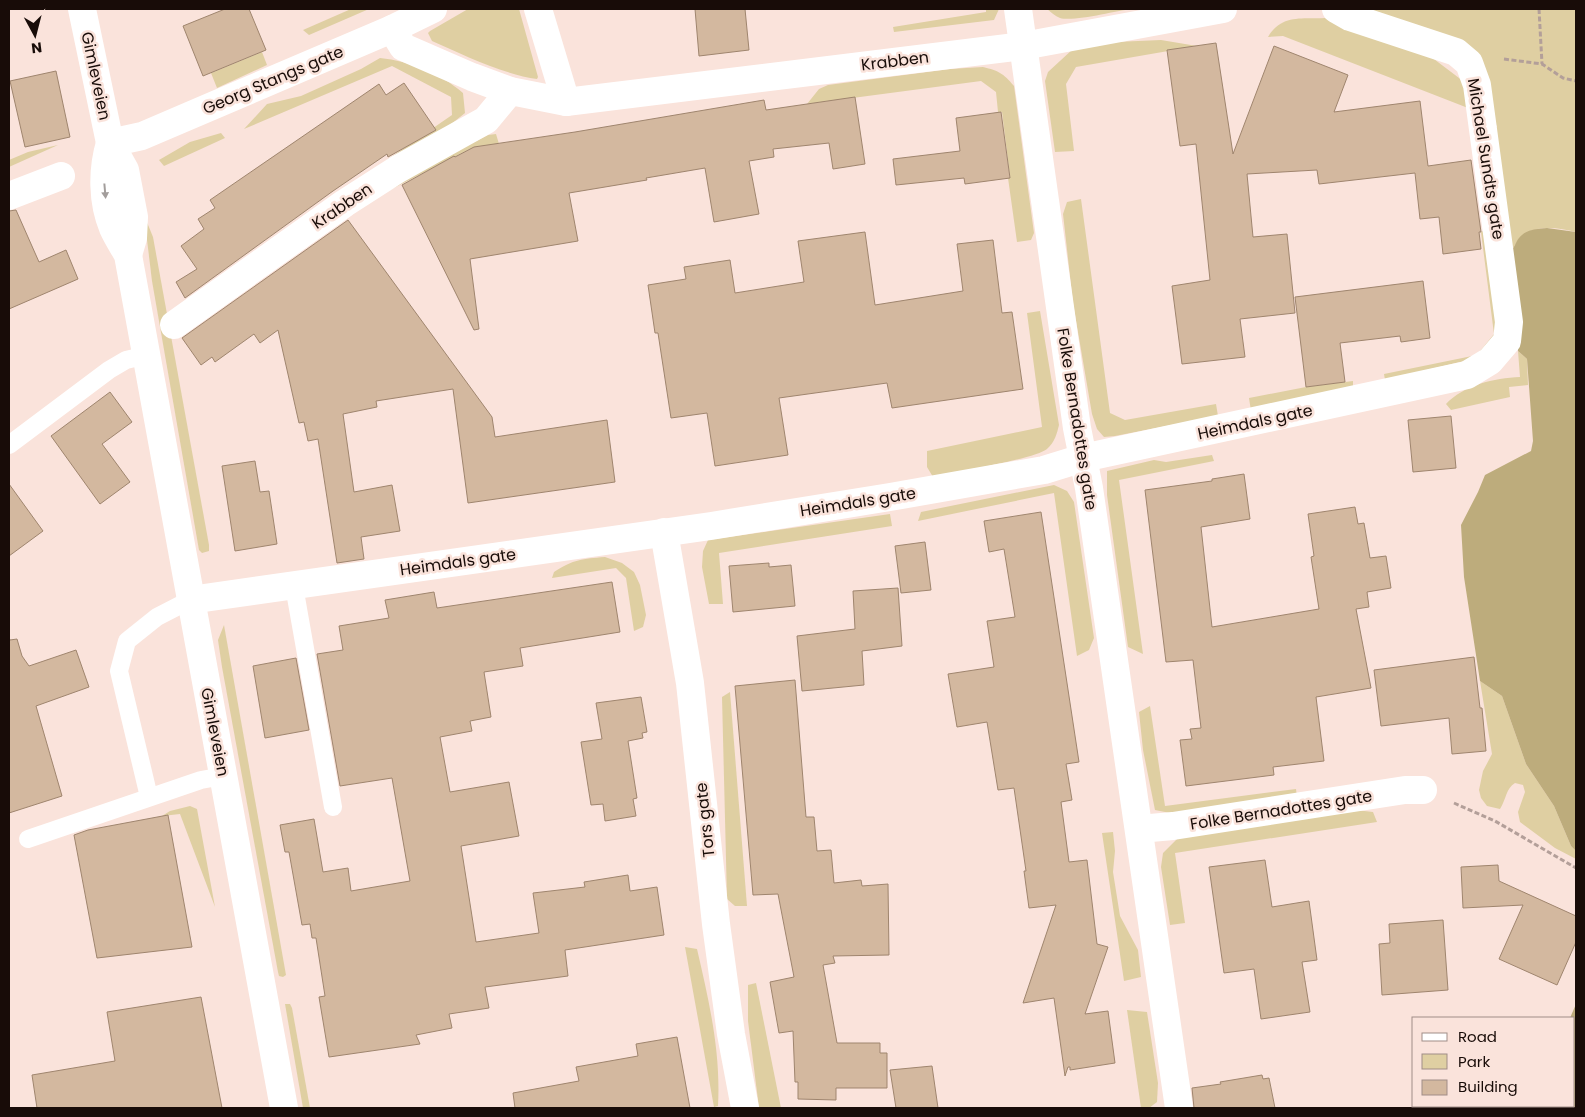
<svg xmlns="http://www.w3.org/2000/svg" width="1585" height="1117" viewBox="0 0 1585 1117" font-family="Poppins,sans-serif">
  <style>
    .green { fill: #dfcfa2 }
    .forest { fill: #bdac7c }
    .building { fill: #d3b89f; stroke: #9f856e }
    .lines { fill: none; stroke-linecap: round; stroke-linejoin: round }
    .path { stroke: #b39f99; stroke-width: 3; stroke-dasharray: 5 2.5; stroke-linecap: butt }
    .lane { stroke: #fff; stroke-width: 18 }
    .street { stroke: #fff; stroke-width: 28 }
    .secondary { stroke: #fff; stroke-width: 28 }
    .oneway { fill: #a39e9c }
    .labels { text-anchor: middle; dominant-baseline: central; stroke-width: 5; stroke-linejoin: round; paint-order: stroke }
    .street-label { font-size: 16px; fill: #180c08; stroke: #fae3db }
  </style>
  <rect width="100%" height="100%" fill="#fae3db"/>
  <g class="green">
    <path d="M351,9h18l-60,26 -6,-5z"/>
    <path d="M468,9h51l19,68 -1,2c-32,-4 -76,-25 -105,-38l-4,-8 2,-2z"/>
    <path d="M986,9h13l-5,11 -100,12 -1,-5 93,-15z"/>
    <path d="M1047,9h84c-16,2 -57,13 -71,9 -5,-2 -9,-6 -13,-9z"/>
    <path d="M1355,9h221v223c-18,-4 -39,-8 -55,5 -5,4 -6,11 -12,15l-17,-123 5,-2 -4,-10 -7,-43z"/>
    <path d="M1325,18l97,32 41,31 5,27 -185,-72 -15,1c13,-23 34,-18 57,-19z"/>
    <path d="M1161,40l36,6 -121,21 -10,17 8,67 -19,1 -10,-71 3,-9 25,-23 42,-7z"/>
    <path d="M262,52l5,13 -50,23 -6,-15z"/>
    <path d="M380,58c30,3 60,15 83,35l2,20 -15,12 -176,113 178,-123 -1,-18 -59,-31 -148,63 23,-25 34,-8 60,-27z"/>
    <path d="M983,67c16,4 20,6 31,19l20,147 -3,7 -14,2 -9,-64 2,-1 -8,-65h-4l-2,-20 -15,-11 -174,23 12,-15 9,-4 122,-16z"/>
    <path d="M221,133l4,5 -61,28 -5,-6 31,-18z"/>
    <path d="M496,134l3,10 -29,5 -90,46 24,-18 84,-42z"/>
    <path d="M58,145l-49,22v-7l19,-8z"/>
    <path d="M1081,199l29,214 15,7 91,-16 2,12 -103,20 -11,1 -7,-8 -5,-15 -19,-111 -10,-89 4,-12z"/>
    <path d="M144,215l9,22 56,308v6l-7,2 -3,-3 -47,-269z"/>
    <path d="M1483,231l6,12 8,96 -16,18 -96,23 -1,-6 93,-19 17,-21 -13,-102z"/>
    <path d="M1040,311l19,114c-2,8 -4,17 -12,24 -12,10 -93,23 -114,28l-6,-10v-16l115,-24 -15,-114z"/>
    <path d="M1518,351l9,8 1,26 -19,2 1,10 -59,13 -5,-6c18,-19 48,-26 74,-27z"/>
    <path d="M1353,381v9l-102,21 -2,-13 57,-11z"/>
    <path d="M1212,455l2,6 -95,19 24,174 -15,-7 -21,-152v-24l47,-11 12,2z"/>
    <path d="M1054,485l13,6 7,11 20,136 -5,12 -12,6 -23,-163 -136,28 3,-9z"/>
    <path d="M890,514l2,12 -173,27 4,51h-14l-7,-37 1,-16 5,-11z"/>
    <path d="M605,557l17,6 12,9 6,13 6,30 -3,12 -9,4 -8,-53 -10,-10 -64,10 2,-6c20,-13 28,-13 51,-15z"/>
    <path d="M224,625l62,350 -3,2 -4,-1 -1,-4 -56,-305 -4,-27z"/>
    <path d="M1480,681l22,15 24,68 28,42 17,40 5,5v8l-21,-11 -35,-26 -2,-10 7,-20 -2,-7 -8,-2c-9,5 -9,17 -15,26l-13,-3 -6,-8 -2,-8 4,-19 9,-17z"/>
    <path d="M730,692l17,214h-12l-8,-7 -5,-202z"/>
    <path d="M1150,706l15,100 131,-17 1,8 -127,16 -15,-3 -12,-60 -4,-38z"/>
    <path d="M190,806l7,3 18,98 -35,-93 -18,2 8,-5z"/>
    <path d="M1356,810l17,2 4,10 -202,31 10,70 -15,2 -9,-58 2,-14 15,-15z"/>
    <path d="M1113,832l2,19 -2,21 7,44 18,34 3,27 -17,4 -22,-148z"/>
    <path d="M685,947l12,2c12,52 24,103 21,157l-4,1z"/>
    <path d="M756,983l25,125h-22l-11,-87v-36z"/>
    <path d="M285,1004h5l2,4 18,100h-7z"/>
    <path d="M1127,1010l20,2 11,71 -1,19 -8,6h-8z"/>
  </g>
  <g class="forest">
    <path d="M1547,228l29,4v619l-5,-5 -17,-40 -28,-42 -24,-68 -22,-15 -16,-104 -3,-52 17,-33 7,-17 46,-24 2,-10 -6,-82 -9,-8 -3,-60 -6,-39c6,-4 6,-9 10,-14 7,-9 18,-9 28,-10z"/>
    <path d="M1576,1004v104h-44l1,-2h41v-88h-4z"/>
  </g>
  <g class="building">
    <path d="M225,9h24l17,41 -63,26 -20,-50z"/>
    <path d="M695,9h50l4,41 -50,6z"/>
    <path d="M1216,43l17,111 41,-108 74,29 -14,37 86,-11 8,65 43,-6 10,72h-2l2,17 -38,5 -4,-37 -19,2 -5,-46 -96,11 -2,-14 -70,4 6,63 34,-3 8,79 -55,6 5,38 -63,7 -10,-78 38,-6 -14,-136 -16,2 -13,-96z"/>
    <path d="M56,71l14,66 -45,10 -15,-66z"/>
    <path d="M404,83l32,47 -48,27 -1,-3 -54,37 -148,107 -9,-16 21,-13 -16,-23 23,-17 -6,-10 17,-11 -5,-8 169,-116 7,11z"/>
    <path d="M855,97l10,67 -32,5 -4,-26 -56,6 1,8 -25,4 10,53 -45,8 -9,-54 -59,10 1,2 -78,13 9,48 -108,18 9,70 -5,1 -72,-145 52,-29 1,1 19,-10 101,-15 189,-32 2,10z"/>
    <path d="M1001,112l9,66 -45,6 -1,-6 -68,7 -3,-26 67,-8 -4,-33z"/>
    <path d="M16,210l23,52 27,-12 12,29 -69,30v-98z"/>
    <path d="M348,220l144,197 3,20 112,-17 8,62 -147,21 -15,-114 -77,12 1,6 -34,7 11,78 38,-7 8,46 -39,6 3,22 -27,4 -19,-124 -10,2 -4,-19 -5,1 -21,-93 -18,13 -6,-9 -39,28 -3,-5 -11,8 -19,-27z"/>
    <path d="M865,232l10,73 88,-14 -6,-47 36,-4 9,73 10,-1 11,77 -131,19 -5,-25 -108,15 9,57 -73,11 -8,-53 -36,5 -13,-85h-3l-7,-48 38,-6 -2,-12 46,-7 5,33 69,-11 -6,-41z"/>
    <path d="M1423,281l7,57 -29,4 -1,-6 -60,7 5,39 -39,5 -11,-90z"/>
    <path d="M110,392l22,30 -30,22 28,38 -30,22 -49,-68z"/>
    <path d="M1451,416l5,52 -43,4 -5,-52z"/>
    <path d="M255,461l5,31 9,-1 8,53 -42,7 -13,-85z"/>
    <path d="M1244,474l6,45 -49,8 11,100 107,-18 -8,-52 3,-1 -6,-42 47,-7 3,17 6,-1 6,35 16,-2 5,32 -24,4 2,15 -13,2 15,79 -55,9 8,64 -51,6 1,8 -88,11 -6,-46 12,-1 -2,-10 11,-1 -8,-68 -27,2 -21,-172 67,-9v-2z"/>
    <path d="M9,484l34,47 -34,25z"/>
    <path d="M1041,512l38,250 -13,2 6,36 -11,2 8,60 18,-2 10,84 11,3 -23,67 23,-3 7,52 -45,7v-3h-2l-3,9 -11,-78 -31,5 33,-98 -27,3 -5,-37h2l-12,-83 -16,2 -11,-68 -30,5 -9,-53 46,-7 -7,-46 28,-4 -11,-68 -15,3 -5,-31z"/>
    <path d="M925,542l6,48 -30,3 -6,-47z"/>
    <path d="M769,563v4l22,-2 4,41 -62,6 -4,-46z"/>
    <path d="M612,582l8,50 -100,16 3,18 -39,6 7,45 -21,4 2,10 -32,6 10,55 59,-10 10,54 -58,10 15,96 63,-9 -6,-40 52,-6 -1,-5 44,-7 2,16 27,-4 7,48 -99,15 3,26 -83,11 4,21 -40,6 3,14 -36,7 4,9 -91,13 -10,-60 6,-1 -9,-58h-4l-2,-14 -8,1 -13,-73h-4l-5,-27 34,-6 9,53 25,-4 3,23 59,-10 -18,-103 -52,8 -23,-132 26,-4 -4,-24 50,-8 -4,-18 49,-8 3,16z"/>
    <path d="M898,588l4,58 -40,5 2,34 -62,6 -5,-55 58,-7 -2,-38z"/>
    <path d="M9,638l1,2 7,-1 5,17 7,10 47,-16 13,37 -53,19 26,90 -53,17z"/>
    <path d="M1474,657l6,51h2l4,43 -34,3 -3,-36 -68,8 -7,-56z"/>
    <path d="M296,658l13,72 -44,8 -12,-72z"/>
    <path d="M795,680l11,137h8l3,34 14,-1 3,33 27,-3 1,6 26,-2 1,71 -56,1 2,7 -12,2 14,78h43v10h7v35h-51v12l-38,-1v-17h-3l-2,-51 -14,2 -9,-51 24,-5 -16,-83 -25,1 -18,-209z"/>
    <path d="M641,697l6,35 -5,1 1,5 -15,3 9,57 -4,1 3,17 -31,5 -2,-17 -12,1 -10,-63 21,-3 -6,-36z"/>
    <path d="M168,815l24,132 -95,11 -23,-123 14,-5z"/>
    <path d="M1265,860l7,47 37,-6 8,59 -15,2 8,50 -49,7 -7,-50 -30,4 -15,-106z"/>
    <path d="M1498,865l1,16 77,35v26l-19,43 -58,-26 24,-54 -60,3 -2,-41z"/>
    <path d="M1443,920l5,70 -66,5 -3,-51 11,-1 -1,-19z"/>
    <path d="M201,997l21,111h-185l-5,-33 83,-14 -8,-49z"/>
    <path d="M677,1037l13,71h-175l-2,-15 66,-12 -3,-14 62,-11 -2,-12z"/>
    <path d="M932,1066l6,42h-42l-6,-38z"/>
    <path d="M1262,1075l1,4 6,-1 6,30h-81l-2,-20 29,-4 -1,-2z"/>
  </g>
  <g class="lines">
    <g class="path">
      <path d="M1539,9l3,55"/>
      <path d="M1504,59l38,5 21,14 13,3"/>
      <path d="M1454,803l41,18 81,47"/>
    </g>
    <g class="lane">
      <path d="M9,445l100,-75 17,-10 21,-5"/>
      <path d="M294,586l39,221"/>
      <path d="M149,797l-30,-126 8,-30 30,-24 33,-17"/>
      <path d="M28,839l173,-59 22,-4"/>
    </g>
    <g class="street">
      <path d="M538,9l28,93"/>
      <path d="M1018,9l59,419 12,60 90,620"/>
      <path d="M392,29l11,18 69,30 38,14 56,11 457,-56 200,-37"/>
      <path d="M110,143l32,-7 250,-107 41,-20"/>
      <path d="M9,196l52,-20"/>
      <path d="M174,325l171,-122 53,-34 88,-49 24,-29"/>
      <path d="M664,532l26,151 26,241 15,110 14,74"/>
      <path d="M190,600l521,-74 179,-29 154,-27 39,-12 384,-83 23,-14 17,-20 2,-19 -32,-237 -8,-22 -13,-11 -106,-35 -14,-8"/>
      <path d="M1139,829l34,-3 232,-36h18"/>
    </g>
    <g class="secondary">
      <path d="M82,9l28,134 15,27 9,47 -1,21 -5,17"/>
      <path d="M110,143c-8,26 -8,59 3,85 4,9 10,18 15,27l156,853"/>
    </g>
  </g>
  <defs><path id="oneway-solid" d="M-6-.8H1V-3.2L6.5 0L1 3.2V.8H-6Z" transform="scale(1.25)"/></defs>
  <use class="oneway" href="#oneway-solid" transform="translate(105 191) rotate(85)"/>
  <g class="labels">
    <g class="street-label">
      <text transform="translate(895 61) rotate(-7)">Krabben</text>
      <text transform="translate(96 76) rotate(78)">Gimleveien</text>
      <text transform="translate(273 80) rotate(-23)">Georg Stangs gate</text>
      <text transform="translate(1486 159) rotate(81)">Michael Sundts gate</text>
      <text transform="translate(342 206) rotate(-34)">Krabben</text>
      <text transform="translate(1077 419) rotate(81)">Folke Bernadottes gate</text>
      <text transform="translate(1255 422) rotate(-12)">Heimdals gate</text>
      <text transform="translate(858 502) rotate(-9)">Heimdals gate</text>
      <text transform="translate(458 562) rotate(-8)">Heimdals gate</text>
      <text transform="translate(215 732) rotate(79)">Gimleveien</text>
      <text transform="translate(1281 810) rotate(-9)">Folke Bernadottes gate</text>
      <text transform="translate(705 820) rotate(-96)">Tors gate</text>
    </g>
  </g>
  <rect width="1585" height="1117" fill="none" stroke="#180c08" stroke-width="20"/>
  <rect x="1412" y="1017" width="162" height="90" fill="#fae3db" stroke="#a08d87"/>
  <rect x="1422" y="1033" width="25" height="8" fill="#ffffff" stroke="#a08d87"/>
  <text x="1458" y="1042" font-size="15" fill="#180c08">Road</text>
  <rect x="1422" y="1054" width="25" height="15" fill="#dfcfa2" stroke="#a08d87"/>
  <text x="1458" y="1067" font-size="15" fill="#180c08">Park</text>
  <rect x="1422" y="1080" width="25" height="15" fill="#d3b89f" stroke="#a08d87"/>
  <text x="1458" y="1092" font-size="15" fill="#180c08">Building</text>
  <g transform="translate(35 35) rotate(173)" stroke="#fae3db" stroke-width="4" paint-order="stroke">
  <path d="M0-4L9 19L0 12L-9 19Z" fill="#180c08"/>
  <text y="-8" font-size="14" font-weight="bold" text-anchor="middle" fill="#180c08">N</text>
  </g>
</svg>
